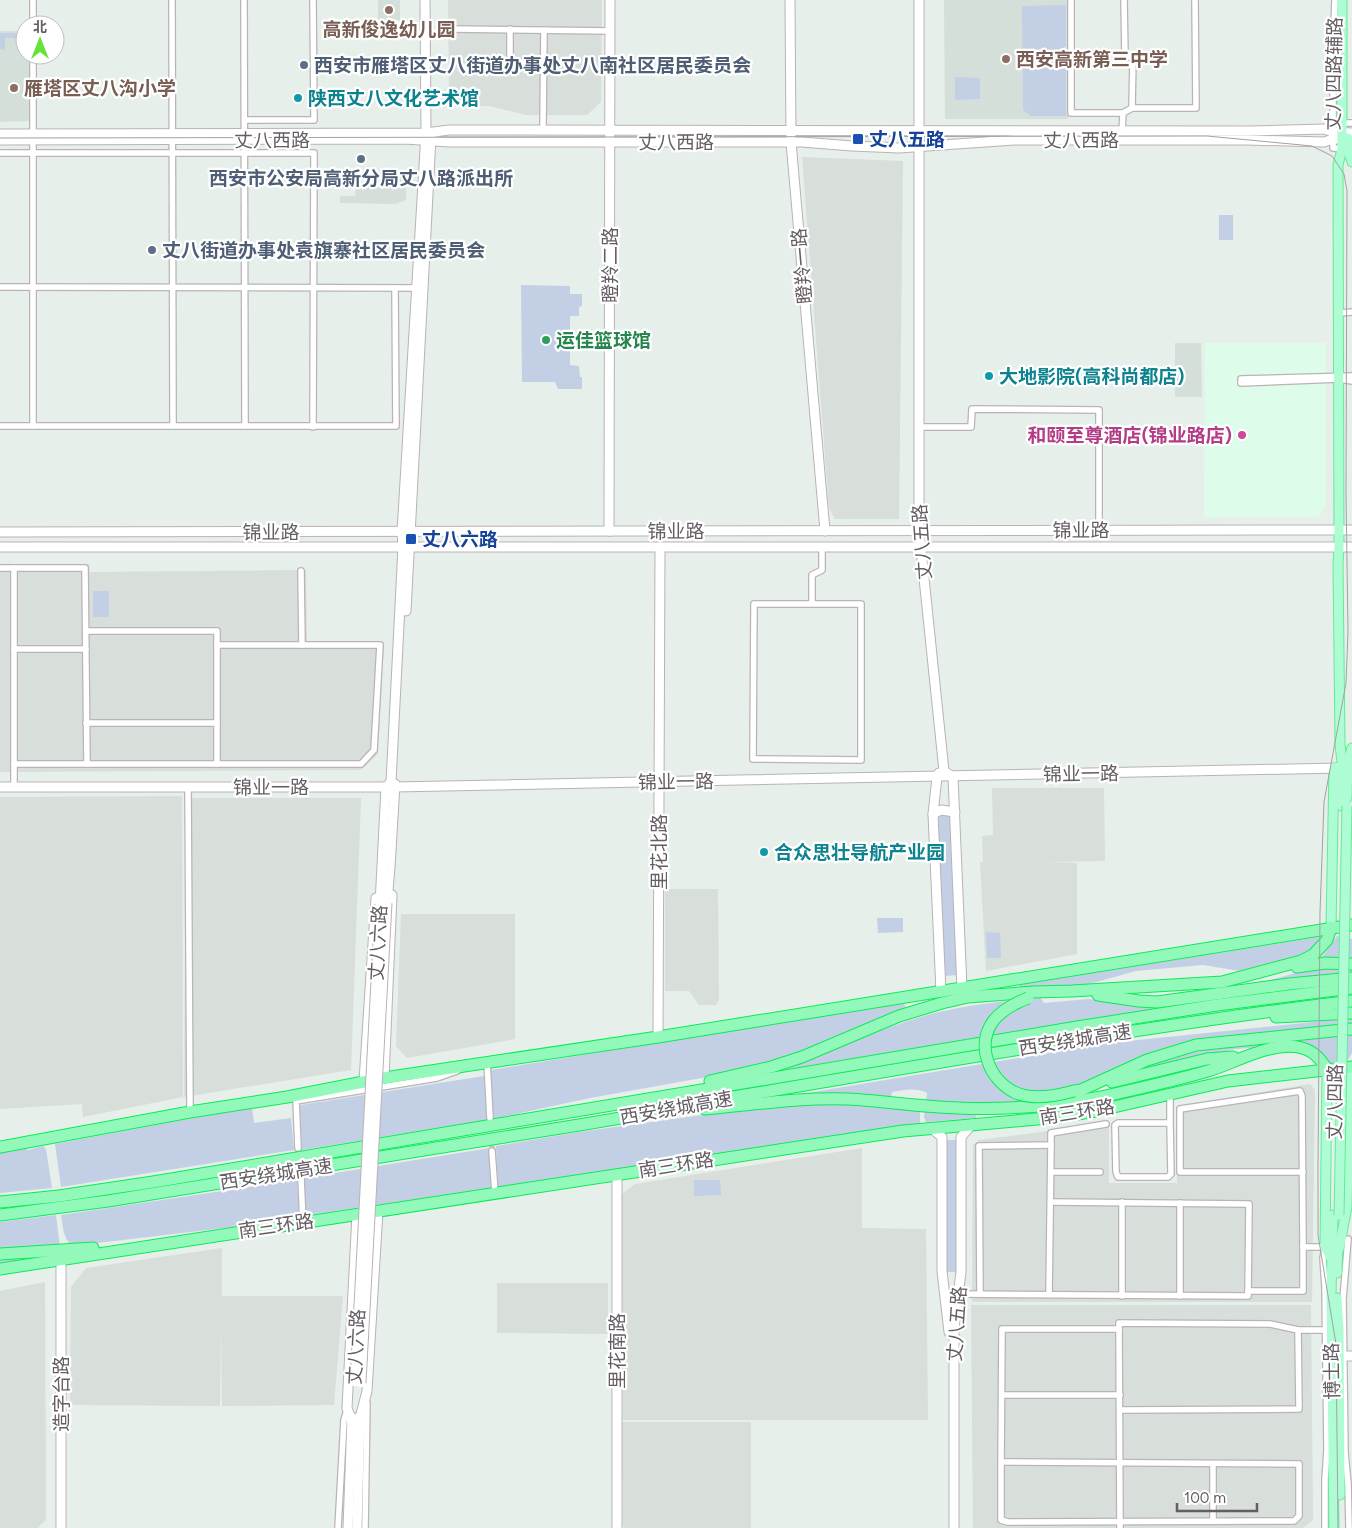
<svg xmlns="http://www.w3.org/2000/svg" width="1352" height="1528" viewBox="0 0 1352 1528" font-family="Figtree,'Noto Sans SC',sans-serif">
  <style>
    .commercial { fill: #ddfcea }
    .industrial { fill: #d8deda }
    .education { fill: #d4dfd9 }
    .green { fill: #c3cfe5 }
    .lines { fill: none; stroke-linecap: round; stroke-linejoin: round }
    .street-tunnel { stroke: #c6cac8; stroke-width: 5.5; stroke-dasharray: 5.5 3; stroke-linecap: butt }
    .street-casing { stroke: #bab3b8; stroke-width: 8 }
    .secondary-casing { stroke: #bab2b8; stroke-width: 11 }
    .primary-casing { stroke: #62ec95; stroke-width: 11 }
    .highway-casing { stroke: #0aeb56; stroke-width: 13 }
    .street { stroke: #fff; stroke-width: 5.5 }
    .secondary { stroke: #fff; stroke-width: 9 }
    .primary { stroke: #aefcd4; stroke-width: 9 }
    .highway { stroke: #93f9bb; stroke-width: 11 }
    .tram { stroke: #a4a1a3; stroke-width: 1 }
    .secondary-bridge-casing { stroke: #bab2b8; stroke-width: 11; stroke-linecap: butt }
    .primary-bridge-casing { stroke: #62ec95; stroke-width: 11; stroke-linecap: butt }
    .highway-bridge-casing { stroke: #0aeb56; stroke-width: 13; stroke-linecap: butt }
    .secondary-bridge { stroke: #fff; stroke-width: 9 }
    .primary-bridge { stroke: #aefcd4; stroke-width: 9 }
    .highway-bridge { stroke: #93f9bb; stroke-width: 11 }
    .education-dot { fill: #8d6e63; stroke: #fff; stroke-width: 2 }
    .service-dot { fill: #5c6f8a; stroke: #fff; stroke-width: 2 }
    .culture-dot { fill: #0f9aa8; stroke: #fff; stroke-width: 2 }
    .transit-dot { fill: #1a4fb4; stroke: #fff; stroke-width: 2 }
    .leisure-dot { fill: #2e9e5b; stroke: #fff; stroke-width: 2 }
    .hotel-dot { fill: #d1479c; stroke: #fff; stroke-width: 2 }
    .labels { text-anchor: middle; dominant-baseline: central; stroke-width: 4.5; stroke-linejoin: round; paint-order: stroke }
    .education-label { font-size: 19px; font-weight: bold; fill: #785e54; stroke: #fff; text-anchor: start }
    .service-label { font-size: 19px; font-weight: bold; fill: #4e5e75; stroke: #fff; text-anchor: start }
    .street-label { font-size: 19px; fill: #655d64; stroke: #fff }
    .culture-label { font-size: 19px; font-weight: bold; fill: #0d838f; stroke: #fff; text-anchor: start }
    .transit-label { font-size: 19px; font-weight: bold; fill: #164399; stroke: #fff; text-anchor: start }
    .leisure-label { font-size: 19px; font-weight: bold; fill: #27864d; stroke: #fff; text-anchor: start }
    .hotel-label { font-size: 19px; font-weight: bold; fill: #b23c85; stroke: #fff; text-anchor: end }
  </style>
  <rect width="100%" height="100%" fill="#e6efea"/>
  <path class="commercial" d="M1205,343h121v162l-8,12h-114z"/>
  <g class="industrial">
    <path d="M448,0h154l-1,102 -14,13h-61l-36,-9h-27l-14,-16z"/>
    <path d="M802,157l101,4 -4,358h-64l-6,-11z"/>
    <path d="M0,564h89l1,8 216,-2 1,71 77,1 -6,112 -17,16 -361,2z"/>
    <path d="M992,788h112l1,73 -61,1 33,1v91l-91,17 -6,-109h3l-1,-26 11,-1z"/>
    <path d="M182,796l1,301 -100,20 -1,-13 -82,5v-312z"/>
    <path d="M186,798h175l-10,272 -167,27z"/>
    <path d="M665,889h53l1,111 -3,5h-17l-10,-14h-24z"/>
    <path d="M401,914h114v125l-108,19 -11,-12z"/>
    <path d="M1310,1084l5,6 -3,212h-340l1,-157 6,-5 130,-17v60h68v-77z"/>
    <path d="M862,1148v80l64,1 2,191h-305l-1,-226 13,-10z"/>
    <path d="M222,1248v48h121l-9,109 -112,1 -1,-82 -1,82 -150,-1 1,-118 15,-19z"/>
    <path d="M45,1282l1,238 -9,8h-37v-237z"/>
    <path d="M497,1283h111v51l-111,-1z"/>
    <path d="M971,1305h340l2,215 -10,8h-330z"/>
    <path d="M622,1422h129v106h-126l-2,-2z"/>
  </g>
  <g class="education">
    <path d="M378,0h22v20l-22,1z"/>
    <path d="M944,0h123l1,119h-123z"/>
    <path d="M0,31h25v24h4v66l-29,1z"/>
    <path d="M390,177h16v23l-11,4 -55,-1v-7h15l1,-9 34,1z"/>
    <path d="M1175,343h26l1,54h-27z"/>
  </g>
  <g class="green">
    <path d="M1066,5v111h-35l-8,-6 -1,-104z"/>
    <path d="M0,33h23v5h-18v12l-5,-1z"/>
    <path d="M955,77l25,1v21l-25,1z"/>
    <rect x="1219" y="215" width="14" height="25"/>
    <path d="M521,285l49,1v8h12v12l-3,1v9h-9v49l9,1 1,11h2v12h-24l-3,-7h-33z"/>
    <rect x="93" y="591" width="16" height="26"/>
    <path d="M938,814h12l8,161 -14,1z"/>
    <path d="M877,918h26v14l-25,1z"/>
    <path d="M986,932l14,1 1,25h-14z"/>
    <path d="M1337,936l15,3v22h-33z"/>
    <path d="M1319,937l4,2 -13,12 -7,3 -63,17 -37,-6 -67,6 -47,13 -68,6 -2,-5z"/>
    <path d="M1352,967v6l-92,10 49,-14z"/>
    <path d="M1040,997l4,6 44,-4 61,7 30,-1 -391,64v-2c55,-20 108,-47 165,-58 29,-6 58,-8 87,-12z"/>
    <path d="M902,1003l3,2 1,4 -109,47 -73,18 -134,24 -97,21 -3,-47 1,-2z"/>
    <path d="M1352,1018v8l-158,18 -128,57 -89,5 -1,12 -50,4 -2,-5 3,-24c-11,-6 -23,-3 -35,-1l-1,8 -90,-6 308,-51z"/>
    <path d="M1352,1035v18l-5,8 -18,2c-3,-7 -10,-14 -17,-16 -7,-3 -66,1 -77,2l-94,21c62,-29 144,-29 211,-35z"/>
    <path d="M484,1076l3,44 -185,30 -2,-43 1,-2z"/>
    <path d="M850,1104l70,6v13l-418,64 -4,-1 -2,-40 83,-14 196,-27z"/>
    <path d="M252,1107l2,16 37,-5 3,32 -233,37 -6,-43z"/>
    <rect x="945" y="1140" width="13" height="132"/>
    <path d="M43,1146l3,3 6,39 -52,5v-42l21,-3 8,2z"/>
    <path d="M490,1148l2,37 -1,3 -183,27 -2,-1 -2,-36z"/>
    <path d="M297,1180l2,30 -6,10 -221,26c-9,-8 -9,-19 -11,-31z"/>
    <path d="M694,1180h26l1,15 -27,1z"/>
    <path d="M56,1215l5,40 -61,8v-41z"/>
  </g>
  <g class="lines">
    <path class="street-tunnel" d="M491,1125l1,26"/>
    <defs>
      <g id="street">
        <path d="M33,0v25"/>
        <path d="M172,0l1,426"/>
        <path d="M244,0l1,426"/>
        <path d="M1071,0v113h52"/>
        <path d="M1335,0l-2,49v99l12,1"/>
        <path d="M453,29l157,2"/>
        <path d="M510,29v26l5,7h29"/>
        <path d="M33,55v371"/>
        <path d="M1132,108h64l-1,-108"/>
        <path d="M245,120h69l-1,-120"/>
        <path d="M1333,123h19"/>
        <path d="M543,127l1,-97"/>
        <path d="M1122,132l1,-19 9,-5 1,-51h-8l-1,-57"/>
        <path d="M0,153h314l-1,274"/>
        <path d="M0,287l417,1"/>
        <path d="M1339,313l13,-1"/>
        <path d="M1352,376l-111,3v4l98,-4 13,2"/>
        <path d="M0,426h396l-1,-138"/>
        <path d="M920,427h51l1,-18 127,1v120"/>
        <path d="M0,568h85l2,196"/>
        <path d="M14,568v215"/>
        <path d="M301,571l1,74"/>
        <path d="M812,604h-58l-1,155 108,1v-156h-49v-29l10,-5v-23"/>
        <path d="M86,631h131v133"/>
        <path d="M14,649h72"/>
        <path d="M86,723h131"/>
        <path d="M14,764h347l13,-14 6,-105h-163"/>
        <path d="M188,787l2,325"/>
        <path d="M487,1062l3,56"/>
        <path d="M1170,1093v30h-52l-3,2 1,47 2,5h50l3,-3 -1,-51"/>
        <path d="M298,1148l-2,-47 141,-23 20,-7"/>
        <path d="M492,1151l3,42"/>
        <path d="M1051,1172h49"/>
        <path d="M1303,1172h-123v-63l120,-18 2,5 1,151h22l-2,11 2,29 2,163 -2,29v49"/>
        <path d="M301,1178l2,45"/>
        <path d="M1122,1202v94"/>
        <path d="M1180,1203v93"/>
        <path d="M1348,1239l-5,60 2,153 3,32 1,44"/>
        <path d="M1248,1291h55v-44"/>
        <path d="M958,1294l290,2 1,-92 -198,-2"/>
        <path d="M980,1294l-1,-148 72,-1v-12l55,-9"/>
        <path d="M1049,1294l2,-149"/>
        <path d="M1002,1395h118"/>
        <path d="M1120,1410l179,-1 -1,-79"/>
        <path d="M1001,1462v58l7,2 286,-1 5,-5v-52l-298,-2 1,-133h117"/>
        <path d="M1213,1521v-57"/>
        <path d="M338,1528l6,-108 3,-10"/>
        <path d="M365,1528l2,-125"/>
        <path d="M1120,1528l-1,-205 151,1 28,6h32"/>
      </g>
      <g id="secondary">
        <path d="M790,0l1,142 34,389"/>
        <path d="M919,0v530l25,241 9,6 9,211"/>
        <path d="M0,134l426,-1 23,-3 802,1 73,-2 9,3 19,1"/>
        <path d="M0,140l405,-1 44,3h353l50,4 47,2 115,-8h232l78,2 9,-3h15"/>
        <path d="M609,531l1,-531"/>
        <path d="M0,532l1352,-2"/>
        <path d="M0,547h1352"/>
        <path d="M406,611l25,-474"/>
        <path d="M939,773l-2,4 -4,37 8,178"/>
        <path d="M0,787h394l946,-19"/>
        <path d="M933,814l8,-4 14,2"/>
        <path d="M387,903l3,-36 5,-83"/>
        <path d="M380,904l6,-117 5,-5 12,-235 -1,-15 24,-399 -1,-133"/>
        <path d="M658,1037l2,-490"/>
        <path d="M384,1078l8,-183"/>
        <path d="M364,1081l12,-183"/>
        <path d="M931,1128l11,9v134l7,61"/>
        <path d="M1344,1356h8"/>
        <path d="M352,1422l-5,-14 10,-194"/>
        <path d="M359,1422l8,-31 11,-180"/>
        <path d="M61,1528v-269"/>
        <path d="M348,1528l4,-111"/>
        <path d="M357,1528l3,-112"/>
        <path d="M617,1528v-354"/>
        <path d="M954,1528v-199l7,-57v-135l11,-13"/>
      </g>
      <g id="primary">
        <path d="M1348,138v11l4,13"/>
        <path d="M1347,798l1,-35 4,-15"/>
        <path d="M1341,806l1,-43 -2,-19 -2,-180 1,-17 -1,-382 4,-16v-149"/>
        <path d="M1331,927l3,-159"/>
        <path d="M1327,1069l-2,178 6,11"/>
        <path d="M1333,1215l-2,79 3,234"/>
        <path d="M1339,1249l8,-42 3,-140"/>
        <path d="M1337,1273l1,-30"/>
        <path d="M1337,1298l2,32 1,165"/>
      </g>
      <g id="highway">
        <path d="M1297,967l28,-4 27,1"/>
        <path d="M1098,995l41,6 18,1 132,-18 63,-6"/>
        <path d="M1276,1017l76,-4"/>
        <path d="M710,1081l61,-14 31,-10 97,-41 43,-13 26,-6 65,-5 39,-1 150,-9 79,-21 12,-6 14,-15 4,-13"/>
        <path d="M1112,1082l95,-23 26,-2"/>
        <path d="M1074,1091l7,-1 66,-30 49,-15 156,-16"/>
        <path d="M705,1109c48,-4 96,-12 143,-10 37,2 73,8 110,9 48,2 96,-2 143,-11 36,-8 72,-16 107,-26 27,-8 65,-31 94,-23 12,3 19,12 25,21"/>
        <path d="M0,1147l190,-35 97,-15 97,-19 274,-41 694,-112"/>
        <path d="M0,1202l59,-6 94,-14 924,-155 140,-22 135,-17"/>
        <path d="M0,1215l108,-14 471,-76 77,-13 48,-10c216,-36 431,-75 648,-101"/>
        <path d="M0,1254l93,-6"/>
        <path d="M0,1269l903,-138 156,-14 37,-6 132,-30 124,-14"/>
      </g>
    </defs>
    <use href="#street" class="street-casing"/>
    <use href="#secondary" class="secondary-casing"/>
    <use href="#primary" class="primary-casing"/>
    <use href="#highway" class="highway-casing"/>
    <use href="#street" class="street"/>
    <use href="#secondary" class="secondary"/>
    <use href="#primary" class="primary"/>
    <use href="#highway" class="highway"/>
    <path class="tram" d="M0,138l1207,-2 105,10 20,10 12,18 3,17 -1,302 2,139 -2,51 -22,119 -4,110 -2,253v70l18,109 2,184"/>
    <defs>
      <g id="secondary-bridge">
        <path d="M355,1382l25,-478"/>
        <path d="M361,1383l26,-480"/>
      </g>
      <path id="primary-bridge" d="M1339,1215l8,-409"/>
      <path id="highway-bridge" d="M1028,998c-13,5 -25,11 -34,22 -19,25 -5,59 20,72 18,9 42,4 60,-1"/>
    </defs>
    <use href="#secondary-bridge" class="secondary-bridge-casing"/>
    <use href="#primary-bridge" class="primary-bridge-casing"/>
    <use href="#highway-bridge" class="highway-bridge-casing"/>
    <use href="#secondary-bridge" class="secondary-bridge"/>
    <use href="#primary-bridge" class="primary-bridge"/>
    <use href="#highway-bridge" class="highway-bridge"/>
  </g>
  <g class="education-dot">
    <circle cx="389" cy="10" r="5"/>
    <circle cx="1006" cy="59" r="5"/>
    <circle cx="14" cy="88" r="5"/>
  </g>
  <g class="service-dot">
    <circle cx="304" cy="65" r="5"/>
    <circle cx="361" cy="159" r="5"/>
    <circle cx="152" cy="250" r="5"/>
  </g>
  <g class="culture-dot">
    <circle cx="298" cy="98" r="5"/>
    <circle cx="989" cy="376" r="5"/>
    <circle cx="764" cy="852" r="5"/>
  </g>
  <g class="transit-dot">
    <rect x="852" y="133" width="12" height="12" rx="2.5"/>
    <rect x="405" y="533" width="12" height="12" rx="2.5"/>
  </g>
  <circle class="leisure-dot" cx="546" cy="340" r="5"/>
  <circle class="hotel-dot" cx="1242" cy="435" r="5"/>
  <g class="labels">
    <g class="education-label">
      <text x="389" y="29" text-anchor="middle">高新俊逸幼儿园</text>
      <text x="1016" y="59">西安高新第三中学</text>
      <text x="24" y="88">雁塔区丈八沟小学</text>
    </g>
    <g class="service-label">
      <text x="314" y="65">西安市雁塔区丈八街道办事处丈八南社区居民委员会</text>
      <text x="361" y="178" text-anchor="middle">西安市公安局高新分局丈八路派出所</text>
      <text x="162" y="250">丈八街道办事处袁旗寨社区居民委员会</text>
    </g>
    <g class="street-label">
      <text transform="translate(1334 74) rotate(-89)">丈八四路辅路</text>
      <text x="272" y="140">丈八西路</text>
      <text x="1081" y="140">丈八西路</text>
      <text x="676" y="142">丈八西路</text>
      <text transform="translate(610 265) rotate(-90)">瞪羚二路</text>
      <text transform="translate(802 266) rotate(-95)">瞪羚一路</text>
      <text x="1081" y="530">锦业路</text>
      <text x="676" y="531">锦业路</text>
      <text x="271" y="532">锦业路</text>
      <text transform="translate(922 542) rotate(-94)">丈八五路</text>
      <text transform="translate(1081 774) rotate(-1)">锦业一路</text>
      <text transform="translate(676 782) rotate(-1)">锦业一路</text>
      <text x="271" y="787">锦业一路</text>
      <text transform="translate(659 852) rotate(-90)">里花北路</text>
      <text transform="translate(378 943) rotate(-87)">丈八六路</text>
      <text transform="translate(1075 1040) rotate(-9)">西安绕城高速</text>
      <text transform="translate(1335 1102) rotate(-89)">丈八四路</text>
      <text transform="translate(676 1108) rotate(-10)">西安绕城高速</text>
      <text transform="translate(1077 1112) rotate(-9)">南三环路</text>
      <text transform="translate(676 1165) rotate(-9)">南三环路</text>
      <text transform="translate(276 1174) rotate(-9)">西安绕城高速</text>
      <text transform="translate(276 1226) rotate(-8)">南三环路</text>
      <text transform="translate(957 1324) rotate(-86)">丈八五路</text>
      <text transform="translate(356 1347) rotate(-87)">丈八六路</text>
      <text transform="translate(617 1351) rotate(-90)">里花南路</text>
      <text transform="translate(1332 1371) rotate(-91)">博士路</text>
      <text transform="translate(61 1394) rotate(-90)">造字台路</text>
    </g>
    <g class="culture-label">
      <text x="308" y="98">陕西丈八文化艺术馆</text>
      <text x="999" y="376">大地影院(高科尚都店)</text>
      <text x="774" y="852">合众思壮导航产业园</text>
    </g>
    <g class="transit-label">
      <text x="869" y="139">丈八五路</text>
      <text x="422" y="539">丈八六路</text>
    </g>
    <g class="leisure-label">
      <text x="556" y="340">运佳篮球馆</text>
    </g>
    <g class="hotel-label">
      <text x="1232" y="435">和颐至尊酒店(锦业路店)</text>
    </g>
  </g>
  <g transform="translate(40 40)"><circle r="24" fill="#ffffff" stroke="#c1bec1"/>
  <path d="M0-4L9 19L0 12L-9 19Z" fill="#66e238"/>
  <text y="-8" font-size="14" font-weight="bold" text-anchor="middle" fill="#655d64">北</text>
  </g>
  <path d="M1177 1503v8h80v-8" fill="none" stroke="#655d64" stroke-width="2.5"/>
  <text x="1184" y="1503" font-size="15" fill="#655d64" stroke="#ffffff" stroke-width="4" paint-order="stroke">100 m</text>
</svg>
